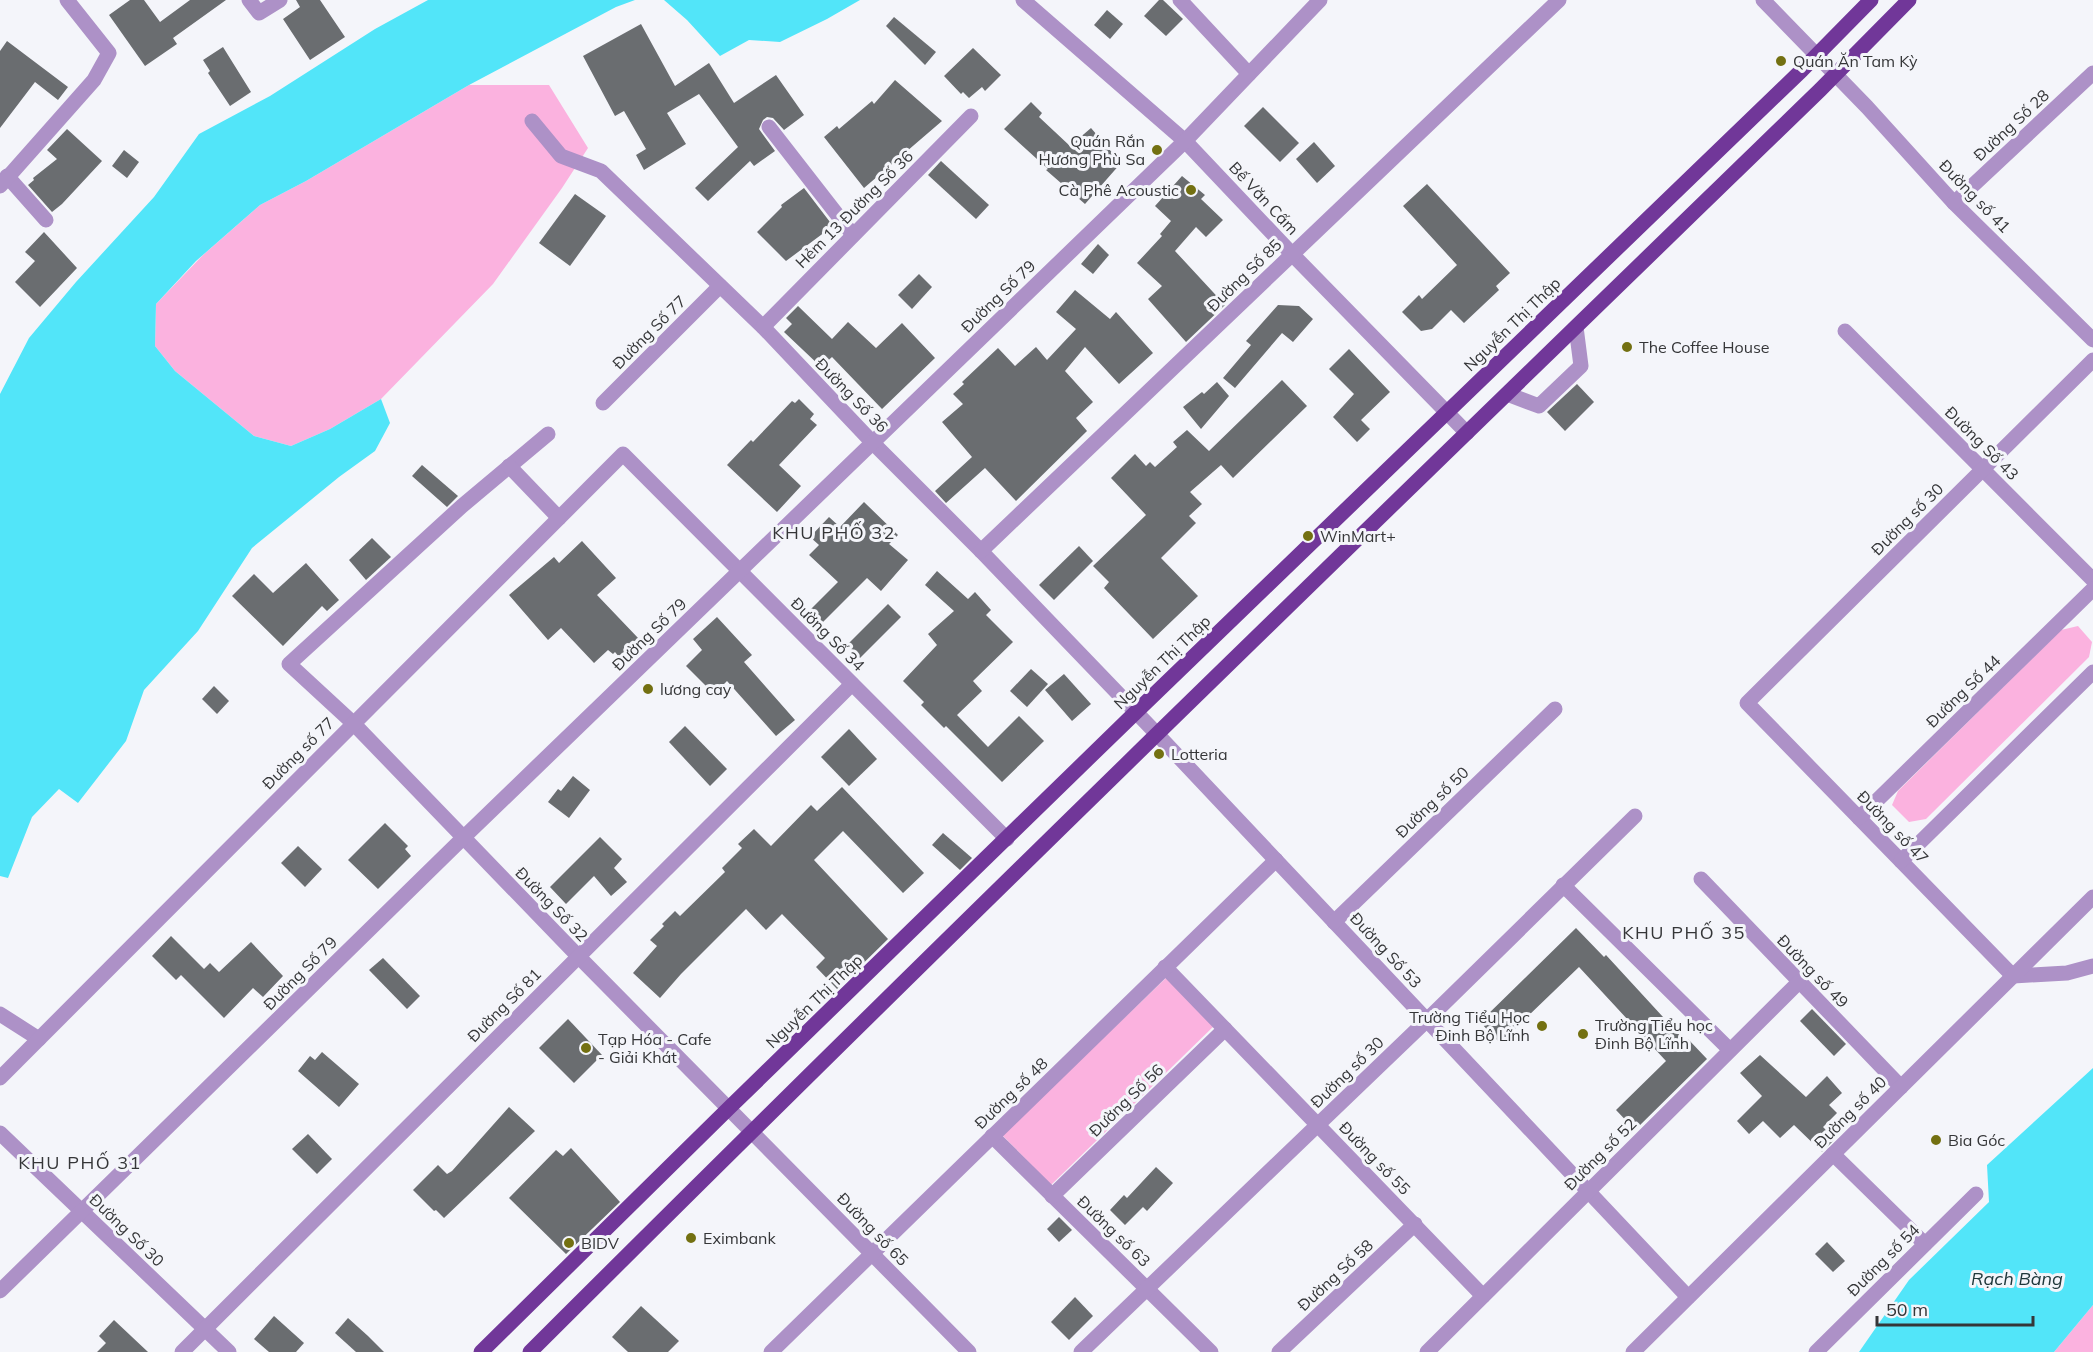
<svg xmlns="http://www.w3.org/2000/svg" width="2093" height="1352" viewBox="0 0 2093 1352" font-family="Mulish,sans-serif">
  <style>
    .green { fill: #fbb2df }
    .water { fill: #52e5f9 }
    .building { fill: #6a6d70 }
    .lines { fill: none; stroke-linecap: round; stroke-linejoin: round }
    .minor { stroke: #ad91c7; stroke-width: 15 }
    .major { stroke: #713799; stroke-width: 15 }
    .poi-dot { fill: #737011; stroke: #f4f5fa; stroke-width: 2 }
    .labels { text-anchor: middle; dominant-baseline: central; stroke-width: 6; stroke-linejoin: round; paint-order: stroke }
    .poi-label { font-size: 16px; fill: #353638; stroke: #f4f5fa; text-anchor: start }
    .street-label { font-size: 16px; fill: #353638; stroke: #f4f5fa }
    .neighbourhood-label { font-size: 18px; letter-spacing: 1.5px; fill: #353638; stroke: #f4f5fa }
    .water-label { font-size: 18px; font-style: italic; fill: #20383c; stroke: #f4f5fa }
  </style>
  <rect width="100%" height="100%" fill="#f4f5fa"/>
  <g class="green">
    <path d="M469,85h80l39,63 -26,40 -69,96 -112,115 -51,30 -39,17 -37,-10 -79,-65 -20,-25 1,-42 47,-49 57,-50 46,-24z"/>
    <path d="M2078,626l14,16 -3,15 -163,162 -17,3 -17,-17 6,-14 163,-161z"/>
    <path d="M1167,977l49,47 -165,161 -49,-50z"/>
    <path d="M2093,1305v47h-39z"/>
  </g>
  <g class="water">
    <path d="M428,0h207l-19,7 -147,78 -163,96 -46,24 -64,56 -40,43 -1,42 20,25 79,65 37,10 39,-17 51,-30 9,24 -15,28 -36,26 -87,71 -54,83 -54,59 -18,51 -48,62 -19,-14 -27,28 -24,61 -8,-2v-482l29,-56 47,-56 78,-85 45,-63 71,-38 105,-67z"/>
    <path d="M664,0h196l-33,19 -47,23 -31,-2 -29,16 -33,-36z"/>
    <path d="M2093,1068v237l-39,47h-195l50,-72 80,-78 -2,-37z"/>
  </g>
  <g class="building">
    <path d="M130,0h14l16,22 30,-22h36l-53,38 4,6 -32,22 -36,-51z"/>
    <path d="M296,0h24l25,37 -35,23 -27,-41 17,-12z"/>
    <path d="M1159,0h4l20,19 -17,17 -22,-20z"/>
    <path d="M1107,10l16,14 -13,15 -16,-14z"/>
    <path d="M894,17l42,35 -11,13 -39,-39z"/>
    <path d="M641,24l34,62 34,-23 25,40 42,-28 28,40 -20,15 -11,-12 -6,-1 -4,3 -4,9 16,22 -21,15 -4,-5 -42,40 -13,-13 43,-41 -39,-53 -32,19 19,31 -42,26 -8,-15 10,-6 -22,-38 -9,5 -32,-60z"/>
    <path d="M7,41l61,46 -10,13 -23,-18 -35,46v-77z"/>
    <path d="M223,47l28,45 -21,14 -22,-33 2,-2 -7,-11z"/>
    <path d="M973,48l28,27 -16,16 -3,-4 -13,11 -6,-6 -2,2 -17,-18z"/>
    <path d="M895,80l47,41 -78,67 -40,-51 13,-11 2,3 33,-28 2,3z"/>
    <path d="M1031,102l11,11 -3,4 31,29 21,-18 30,35 -36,41 -39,-34 2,-1 -44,-40z"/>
    <path d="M1263,107l36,36 -19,19 -36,-36z"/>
    <path d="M67,129l35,32 -40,43 -10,8 -24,-27 6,-5 -1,-2 24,-19 -10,-9z"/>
    <path d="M1314,142l21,24 -18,17 -21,-24z"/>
    <path d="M124,150l15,12 -12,16 -15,-12z"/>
    <path d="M941,161l48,44 -13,14 -48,-44z"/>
    <path d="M1182,176l23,19 -4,4 22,21 -17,17 -10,-10 -21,24 50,54 -39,37 -38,-43 14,-13 -25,-23 25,-27 -2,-2 11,-13 -16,-15z"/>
    <path d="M1427,184l83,89 -14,13 3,4 -35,33 -13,-13 -19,19 -11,2 -19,-19 17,-17 3,4 35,-34 -54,-59z"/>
    <path d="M804,188l29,38 -47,35 -29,-29 25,-25 -1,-2z"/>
    <path d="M575,194l31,22 -36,50 -31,-23z"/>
    <path d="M44,232l33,36 -37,39 -25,-25 20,-21 -10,-9z"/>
    <path d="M1098,244l11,11 -16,19 -12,-10z"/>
    <path d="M919,274l13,13 -20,22 -14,-14z"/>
    <path d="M1075,290l35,29 6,-7 37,41 -34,31 -34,-37 -20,24 28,31 -17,16 11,13 -71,70 -31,-33 -39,35 -11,-12 37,-34 -30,-35 21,-18 -10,-10 11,-10 -2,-2 36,-34 17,18 21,-19 11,13 29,-31 -20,-17z"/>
    <path d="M1278,305l21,1 14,13 -20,23 -11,-9 -47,55 -12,-10 28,-33 -5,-4z"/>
    <path d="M798,306l34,33 16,-17 28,26 26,-25 33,35 -53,51 -50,-52 -11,10 -37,-35 8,-8 -6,-6z"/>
    <path d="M1349,349l41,43 -29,28 9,9 -13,13 -24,-25 21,-23 -25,-25z"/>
    <path d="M1282,380l25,26 -74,72 -12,-13 -31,27 12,12 -13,12 7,7 -35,35 37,38 -45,43 -49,-51 5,-6 -16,-16 53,-51 -35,-37 24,-24 11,12 4,-4 5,5 22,-20 -4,-5 14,-12 22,21z"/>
    <path d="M1217,382l12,14 -28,33 -18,-22 19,-15 2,2z"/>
    <path d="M1577,384l17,18 -29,29 -18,-19z"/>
    <path d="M799,399l15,15 -4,5 7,6 -38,40 22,21 -24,26 -50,-47 24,-25 2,2 39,-41 3,2z"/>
    <path d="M422,465l36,31 -11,11 -35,-31z"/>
    <path d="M864,502l34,33 -9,9 19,16 -27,31 -14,-13 -45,45 -13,-12 29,-29 -29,-27 10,-10 -9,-8 19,-20 11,10z"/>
    <path d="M372,538l19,19 -25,23 -17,-20z"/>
    <path d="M582,541l34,37 -19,17 42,44 -20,18 -4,-5 -2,2 -5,-4 -14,13 -33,-35 -13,12 -39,-45 45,-38 5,6z"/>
    <path d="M1079,546l14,15 -39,39 -15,-15z"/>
    <path d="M306,563l33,37 -12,11 -5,-5 -39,40 -51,-50 22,-22 19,19z"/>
    <path d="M937,571l31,28 7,-7 16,18 -5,5 27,27 -40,39 9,10 -25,24 31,32 31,-31 25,25 -42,41 -56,-56 -2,2 -23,-23 3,-3 -21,-21 34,-36 -9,-11 26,-23 -29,-26z"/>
    <path d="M888,604l13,13 -41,41 -13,-13z"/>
    <path d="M717,617l35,38 -8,7 51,58 -19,16 -49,-55 -13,13 -28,-28 16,-16 -9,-11z"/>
    <path d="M1031,669l17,15 -21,23 -17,-16z"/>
    <path d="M1064,674l27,30 -19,17 -27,-31z"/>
    <path d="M214,686l15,15 -12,13 -15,-15z"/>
    <path d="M685,726l42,43 -17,17 -41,-44z"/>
    <path d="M849,729l28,30 -28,27 -28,-29z"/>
    <path d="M573,776l17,14 -21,28 -21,-16 10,-13 3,2z"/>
    <path d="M842,787l82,86 -21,20 -60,-62 -29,29 74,79 -51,50 -21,-22 9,-9 -43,-44 -16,16 -20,-21 -65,65 -21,24 -27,-25 24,-27 -7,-6 14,-14 -2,-2 13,-13 5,5 45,-44 -3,-4 20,-20 -4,-4 16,-15 17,17 40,-41 6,6z"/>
    <path d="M385,823l23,23 -3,3 6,7 -33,33 -30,-29z"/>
    <path d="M943,833l29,25 -12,12 -28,-25z"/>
    <path d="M600,837l22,22 -8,9 13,14 -16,14 -17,-20 -28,28 -16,-17z"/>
    <path d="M298,846l24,23 -17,18 -24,-24z"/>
    <path d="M1576,928l28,29 2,-2 80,87 2,-3 19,20 -72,71 -19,-20 50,-49 -87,-94 -79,76 -20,-21z"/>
    <path d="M171,936l33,33 6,-6 9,9 32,-30 32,34 -20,21 -10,-9 -29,30 -43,-43 -5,5 -24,-24z"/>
    <path d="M383,958l37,38 -13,13 -38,-39z"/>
    <path d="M1812,1009l34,35 -12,12 -34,-35z"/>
    <path d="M568,1019l34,36 -28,28 -35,-35z"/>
    <path d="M322,1052l37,32 -20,23 -41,-36 12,-15 5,4z"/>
    <path d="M1760,1055l46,42 21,-21 15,17 -13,12 8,8 -14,14 12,12 -13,13 -28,-27 -14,13 -17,-17 -14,13 -12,-13 25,-25 -22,-23z"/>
    <path d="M509,1107l26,24 -91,87 -8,-8 -2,1 -21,-21 25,-25 9,9 5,-3z"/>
    <path d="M308,1134l24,25 -15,15 -25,-25z"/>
    <path d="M571,1148l49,54 -54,52 -57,-56 47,-48 7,6z"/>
    <path d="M1156,1167l17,16 -26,28 -4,-4 -18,18 -15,-15 14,-15 3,3z"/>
    <path d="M1059,1217l13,13 -13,12 -12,-13z"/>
    <path d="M1827,1242l18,19 -12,11 -18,-18z"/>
    <path d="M1075,1297l18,19 -24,24 -18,-18z"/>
    <path d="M641,1306l38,35 -11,11h-40l-16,-15z"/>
    <path d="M274,1316l30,27 -8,9h-27l-15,-13z"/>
    <path d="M348,1318l20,18 16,16h-28l-21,-19z"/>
    <path d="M114,1320l34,32h-51l9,-9 -7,-7z"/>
  </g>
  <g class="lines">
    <g class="minor">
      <path d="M249,0l10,13 21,-13"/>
      <path d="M1023,0l162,141 107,113 175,179"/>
      <path d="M1180,0l69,74"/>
      <path d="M1763,0l104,107 87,96 139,137"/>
      <path d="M532,121l29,35 40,15 162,156 109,115 109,109 175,182 532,564"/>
      <path d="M769,127l84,108"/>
      <path d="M7,176l39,44"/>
      <path d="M0,186l94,-106 15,-27 -42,-53"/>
      <path d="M1954,203l139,-130"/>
      <path d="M763,327l208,-211"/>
      <path d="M1845,331l248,249"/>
      <path d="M2093,360l-346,343 266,273 54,-3 26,-7"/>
      <path d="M1507,394l32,12 42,-40 -5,-39"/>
      <path d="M603,403l117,-117"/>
      <path d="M548,434l-86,72 -173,158 64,59 225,233 391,396"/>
      <path d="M509,466l50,52"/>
      <path d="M981,551l578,-551"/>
      <path d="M1859,818l234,-229"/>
      <path d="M1901,861l192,-189"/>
      <path d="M1701,879l200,208"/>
      <path d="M1563,885l167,165"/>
      <path d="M1334,922l221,-213"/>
      <path d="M1165,967l318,329"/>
      <path d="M0,1014l39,25"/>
      <path d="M0,1078l623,-624 384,385"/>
      <path d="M0,1133l229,219"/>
      <path d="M992,1136l219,216"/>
      <path d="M1833,1154l92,90"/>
      <path d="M1052,1196l173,-167"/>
      <path d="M0,1291l463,-453 722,-697 135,-141"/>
      <path d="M182,1352l670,-668"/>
      <path d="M771,1352l505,-492"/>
      <path d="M1081,1352l346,-332 208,-204"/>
      <path d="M1279,1352l136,-128"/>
      <path d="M1427,1352l372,-370"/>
      <path d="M1633,1352l460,-455"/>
      <path d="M1816,1352l160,-158"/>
    </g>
    <g class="major">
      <path d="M481,1352l248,-244 407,-396 666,-642 69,-70"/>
      <path d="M530,1352c426,-425 858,-843 1290,-1262l89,-90"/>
    </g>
  </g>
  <g class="poi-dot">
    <circle cx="1781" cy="61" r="6"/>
    <circle cx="1157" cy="150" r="6"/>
    <circle cx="1191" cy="190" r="6"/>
    <circle cx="1627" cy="347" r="6"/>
    <circle cx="1308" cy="536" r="6"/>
    <circle cx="648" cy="689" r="6"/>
    <circle cx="1159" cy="754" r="6"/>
    <circle cx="1542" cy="1026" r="6"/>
    <circle cx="1583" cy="1034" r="6"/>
    <circle cx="586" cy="1048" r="6"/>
    <circle cx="1936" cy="1140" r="6"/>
    <circle cx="691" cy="1238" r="6"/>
    <circle cx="569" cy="1243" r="6"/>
  </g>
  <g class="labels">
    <g class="poi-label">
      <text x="1793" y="61">Quán Ăn Tam Kỳ</text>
      <text x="1145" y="141" text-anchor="end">Quán Rắn<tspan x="1145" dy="18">Hương Phù Sa</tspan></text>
      <text x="1179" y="190" text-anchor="end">Cà Phê Acoustic</text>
      <text x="1639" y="347">The Coffee House</text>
      <text x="1320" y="536">WinMart+</text>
      <text x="660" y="689">lương cay</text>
      <text x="1171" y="754">Lotteria</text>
      <text x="1530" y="1017" text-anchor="end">Trường Tiểu Học<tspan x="1530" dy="18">Đinh Bộ Lĩnh</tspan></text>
      <text x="1595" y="1025">Trường Tiểu học<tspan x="1595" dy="18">Đinh Bộ Lĩnh</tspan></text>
      <text x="598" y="1039">Tạp Hóa - Cafe<tspan x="598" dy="18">- Giải Khát</tspan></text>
      <text x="1948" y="1140">Bia Góc</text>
      <text x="703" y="1238">Eximbank</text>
      <text x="581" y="1243">BIDV</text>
    </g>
    <g class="street-label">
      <text transform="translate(2011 125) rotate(-43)">Đường Số 28</text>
      <text transform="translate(1975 196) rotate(46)">Đường số 41</text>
      <text transform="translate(1264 198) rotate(47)">Bế Văn Cấm</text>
      <text transform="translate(854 209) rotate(-45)">Hẻm 13 Đường Số 36</text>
      <text transform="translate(1244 275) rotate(-44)">Đường Số 85</text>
      <text transform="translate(998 296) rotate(-44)">Đường Số 79</text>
      <text transform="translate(1512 324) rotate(-44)">Nguyễn Thị Thập</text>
      <text transform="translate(649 332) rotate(-45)">Đường Số 77</text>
      <text transform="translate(852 395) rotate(46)">Đường Số 36</text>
      <text transform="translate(1982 443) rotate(45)">Đường Số 43</text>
      <text transform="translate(1907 519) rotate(-45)">Đường số 30</text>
      <text transform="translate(649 634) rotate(-44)">Đường Số 79</text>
      <text transform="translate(828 634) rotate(45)">Đường Số 34</text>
      <text transform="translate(1162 662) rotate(-44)">Nguyễn Thị Thập</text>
      <text transform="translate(1963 691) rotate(-44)">Đường Số 44</text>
      <text transform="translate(298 753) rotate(-45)">Đường số 77</text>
      <text transform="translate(1432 802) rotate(-44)">Đường số 50</text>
      <text transform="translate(1893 827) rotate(46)">Đường số 47</text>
      <text transform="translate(552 904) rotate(46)">Đường Số 32</text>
      <text transform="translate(1386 950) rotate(47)">Đường Số 53</text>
      <text transform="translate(1813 971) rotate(46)">Đường số 49</text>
      <text transform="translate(300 973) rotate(-45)">Đường Số 79</text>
      <text transform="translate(814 1001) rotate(-44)">Nguyễn Thị Thập</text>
      <text transform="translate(504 1005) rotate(-45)">Đường Số 81</text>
      <text transform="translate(1347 1072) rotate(-44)">Đường số 30</text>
      <text transform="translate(1011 1093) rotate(-44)">Đường số 48</text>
      <text transform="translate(1126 1100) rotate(-44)">Đường Số 56</text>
      <text transform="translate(1850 1112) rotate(-45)">Đường số 40</text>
      <text transform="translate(1600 1154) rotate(-45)">Đường số 52</text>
      <text transform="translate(1375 1158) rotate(46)">Đường số 55</text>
      <text transform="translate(873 1229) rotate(46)">Đường số 65</text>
      <text transform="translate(127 1230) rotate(44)">Đường Số 30</text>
      <text transform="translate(1114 1231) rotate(44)">Đường số 63</text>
      <text transform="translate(1883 1260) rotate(-45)">Đường số 54</text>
      <text transform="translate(1335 1275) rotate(-43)">Đường Số 58</text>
    </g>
    <g class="neighbourhood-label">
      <text x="834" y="532">KHU PHỐ 32</text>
      <text x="1684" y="932">KHU PHỐ 35</text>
      <text x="80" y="1162">KHU PHỐ 31</text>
    </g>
    <g class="water-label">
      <text x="2017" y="1278">Rạch Bàng</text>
    </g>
  </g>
  <path d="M1877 1316v9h156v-9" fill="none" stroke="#353638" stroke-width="3"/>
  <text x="1886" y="1316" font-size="18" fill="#353638" stroke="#f4f5fa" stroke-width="4.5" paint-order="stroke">50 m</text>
</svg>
